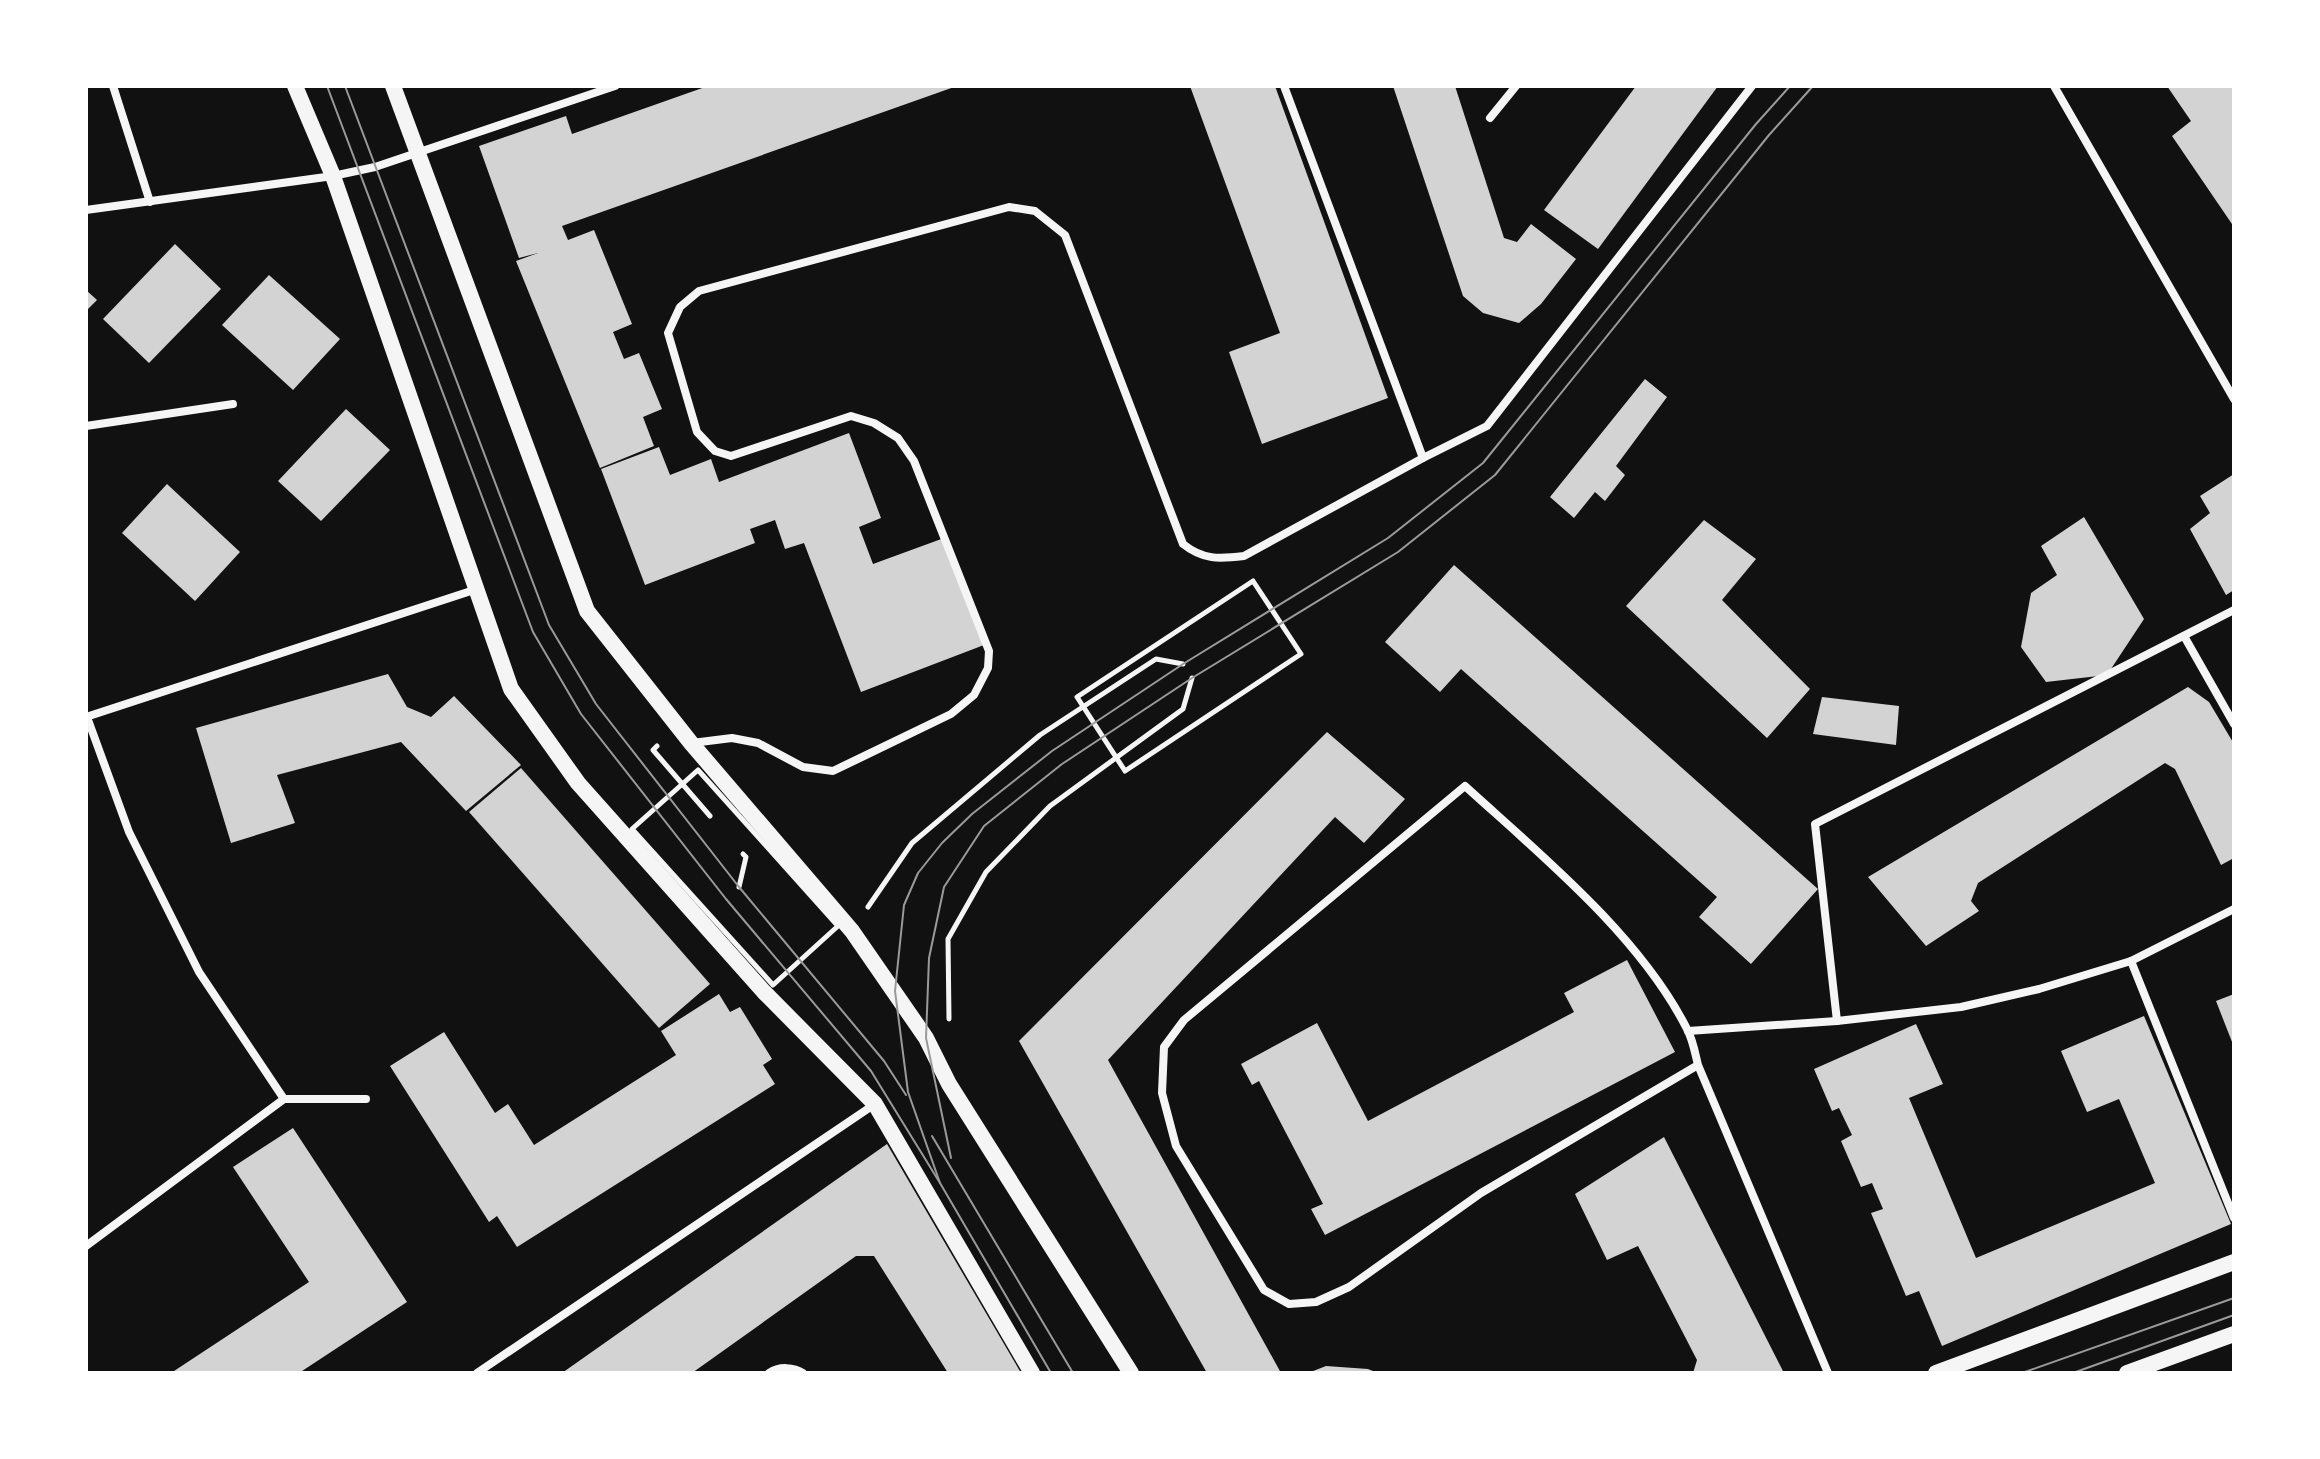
<svg xmlns="http://www.w3.org/2000/svg" width="2320" height="1459" viewBox="0 0 2320 1459" font-family="Quicksand,sans-serif">
  <style>
    .building { fill: #d3d3d3 }
    .lines { fill: none; stroke-linecap: round; stroke-linejoin: round }
    .path { stroke: #f5f5f5; stroke-width: 5 }
    .minor { stroke: #f5f5f5; stroke-width: 8 }
    .secondary { stroke: #f5f5f5; stroke-width: 16 }
    .tram { stroke: #9a9a9a; stroke-width: 2 }
  </style>
  <rect width="100%" height="100%" fill="#111"/>
  <g class="building">
    <path d="M708,86h249l-395,140 6,14 26,-10 38,94 -19,8 11,27 15,-6 23,56 -19,8 11,29 -54,22 -84,-207 22,-8 -19,5 -40,-112 87,-30 6,18z"/>
    <path d="M1190,86h85l113,312 -126,46 -33,-92 51,-19z"/>
    <path d="M1393,86h62l49,152 13,4 14,-18 45,35 -35,45 -22,19 -36,-10 -20,-17z"/>
    <path d="M1636,86h82l-120,163 -54,-39z"/>
    <path d="M2167,86h67v141l-62,-91 19,-15z"/>
    <path d="M175,244l46,45 -72,74 -46,-44z"/>
    <path d="M269,275l71,64 -47,51 -71,-65z"/>
    <path d="M86,290l11,10 -11,11z"/>
    <path d="M1645,379l22,18 -51,69 9,9 -20,26 -10,-9 -21,26 -24,-21z"/>
    <path d="M346,409l44,41 -69,71 -43,-40z"/>
    <path d="M849,433l32,85 -22,9 14,37 71,-26 40,107 -123,47 -57,-149 -19,6 -10,-29 -25,9 5,14 -110,42 -44,-116 58,-22 11,28 41,-16 8,23z"/>
    <path d="M2234,474v116l-8,5 -36,-66 20,-16 -10,-17z"/>
    <path d="M167,484l73,68 -45,49 -73,-68z"/>
    <path d="M2084,517l60,102 -37,56 -61,7 -25,-35 10,-54 26,-18 -16,-29z"/>
    <path d="M1704,520l52,39 -34,41 88,89 -43,49 -141,-132z"/>
    <path d="M1454,565l364,324 -67,75 -52,-47 18,-20 -256,-228 -21,23 -55,-50z"/>
    <path d="M388,674l19,33 24,10 23,-21 67,69 -55,46 -65,-69 -124,33 18,48 -64,20 -35,-115z"/>
    <path d="M2188,687l21,15 25,42v114l-13,7 -46,-96 -10,-6 -187,120 -7,18 8,10 -53,35 -58,-69z"/>
    <path d="M1822,697l77,9 -3,39 -83,-11z"/>
    <path d="M1327,732l78,67 -41,44 -29,-26 -227,243 173,313h-74l-188,-332z"/>
    <path d="M521,768l189,216 -51,44 -190,-216z"/>
    <path d="M1627,960l48,92 -350,183 -14,-26 12,-5 -64,-123 -7,4 -11,-21 76,-41 51,98 206,-109 -10,-19z"/>
    <path d="M719,994l11,18 10,-5 32,52 -9,6 12,19 -258,163 -20,-31 -8,6 -99,-156 54,-34 51,81 13,-9 26,41 142,-90 -15,-24z"/>
    <path d="M2234,994v53l-18,-46z"/>
    <path d="M2144,1016l87,208 -289,122 -23,-55 -13,5 -35,-83 12,-4 -11,-26 -11,4 -20,-46 11,-6 -13,-27 -7,3 -18,-42 102,-45 27,60 -34,14 67,160 179,-75 -36,-84 -32,13 -26,-61z"/>
    <path d="M293,1128l114,174 -108,71h-128l138,-91 -76,-115z"/>
    <path d="M1664,1137l120,236h-91l4,-13 -59,-114 -31,14 -32,-66z"/>
    <path d="M887,1144l134,229h-73l-74,-117h-18l-164,117h-130z"/>
    <path d="M1326,1366l42,3 10,4h-70z"/>
  </g>
  <g class="lines">
    <g class="path">
      <path d="M1253,581l48,73 -176,117 -48,-74z"/>
      <path d="M657,746l-4,4 57,66"/>
      <path d="M698,770l140,156 -65,59 -141,-156z"/>
      <path d="M739,887l7,-30 -3,-3"/>
      <path d="M868,907l44,-64 128,-108 116,-76 27,5"/>
      <path d="M949,1019l-1,-80 38,-67 64,-66 133,-97 9,-31"/>
    </g>
    <g class="minor">
      <path d="M113,86l37,116"/>
      <path d="M1284,86l139,372"/>
      <path d="M2054,86l180,313"/>
      <path d="M1490,118l26,-32"/>
      <path d="M86,210l247,-34 42,-9 240,-81"/>
      <path d="M86,426l147,-22"/>
      <path d="M2184,636l50,88"/>
      <path d="M86,717l388,-127"/>
      <path d="M87,717l42,115 70,140 85,127h82"/>
      <path d="M692,743l40,-5 26,5 45,24 30,4 118,-57 23,-19 14,-27 1,-17 -75,-190 -16,-23 -24,-15 -23,-7 -120,40 -16,-5 -18,-19 -29,-99 12,-26 19,-16 310,-84 26,4 30,24 118,309c20,16 36,15 61,12l179,-98 64,-32 265,-340"/>
      <path d="M2131,961l103,257"/>
      <path d="M1837,1021l-22,-197 419,-214"/>
      <path d="M1688,1031l149,-10 124,-14 78,-18 92,-28 103,-52"/>
      <path d="M1698,1065l-217,128 -132,94 -33,15 -27,2 -25,-14 -88,-144 -14,-53 2,-46 20,-27 281,-234c77,70 175,150 222,243 6,11 8,24 11,36l130,308"/>
      <path d="M86,1246l198,-147"/>
      <path d="M477,1373l398,-269"/>
      <path d="M769,1373c10,-7 25,-6 34,0"/>
    </g>
    <g class="secondary">
      <path d="M295,86l38,90 178,513 67,94 186,209 111,112 157,269"/>
      <path d="M393,86l194,525 104,132 161,188 74,107 23,46 182,289"/>
      <path d="M1936,1373l298,-111"/>
      <path d="M2127,1373l107,-39"/>
    </g>
    <g class="tram">
      <path d="M327,86l206,546 48,82 145,185 145,172 69,112 111,190"/>
      <path d="M345,86l204,539 47,79 143,183 145,174 22,34"/>
      <path d="M932,1136l141,237"/>
      <path d="M951,1158l-25,-120 3,-80 15,-71 40,-61 78,-62 130,-86 206,-126 97,-77 274,-340 44,-49"/>
      <path d="M940,1183l-32,-91 -13,-101 9,-86 14,-32 24,-30 30,-29 80,-63 131,-87 205,-126 95,-75 273,-339 34,-38"/>
      <path d="M2022,1373l212,-75"/>
      <path d="M2073,1373l161,-58"/>
    </g>
  </g>
  <rect width="2320" height="1459" fill="none" stroke="#ffffff" stroke-width="176"/>
</svg>
